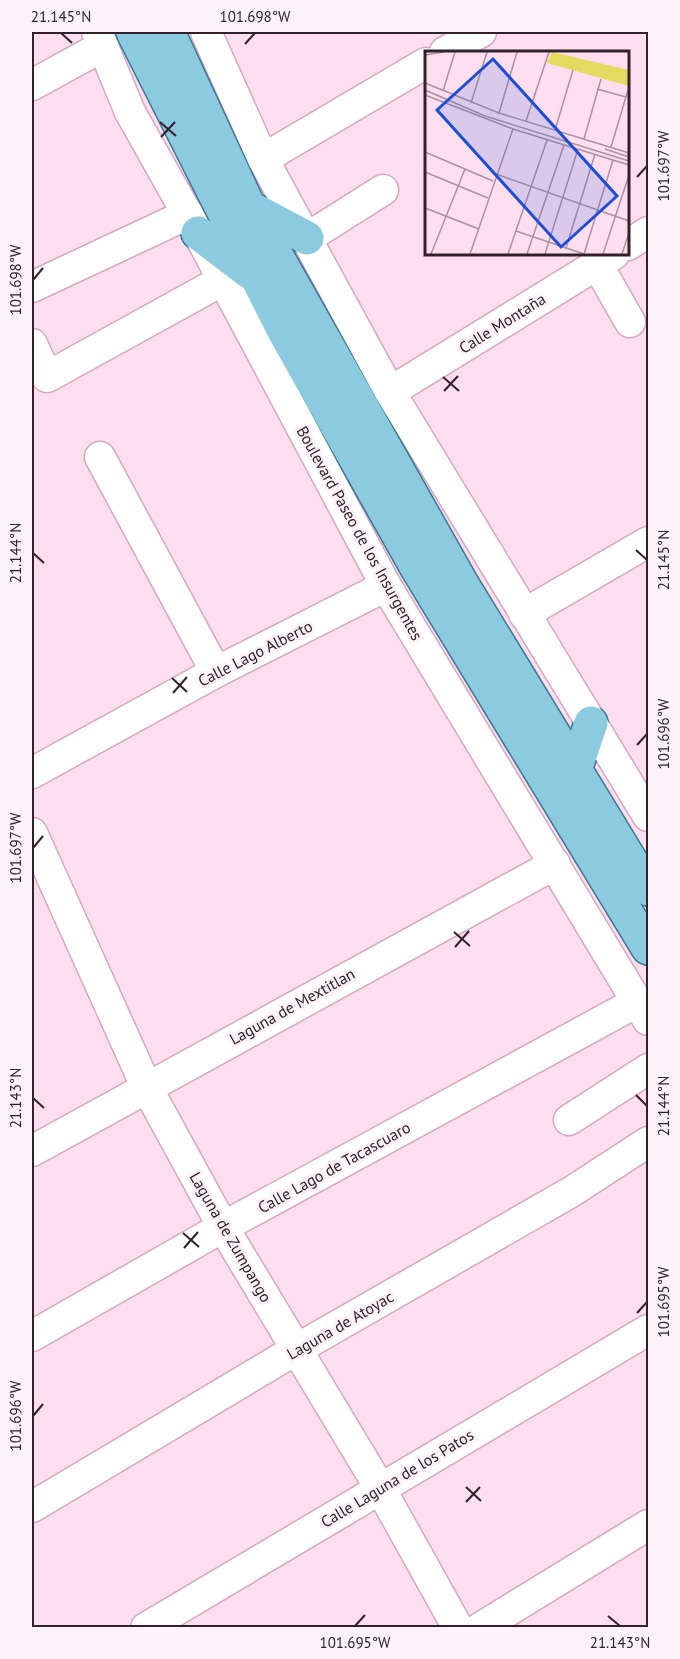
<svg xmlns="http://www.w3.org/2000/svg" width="680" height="1659" viewBox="0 0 680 1659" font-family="'PT Sans',sans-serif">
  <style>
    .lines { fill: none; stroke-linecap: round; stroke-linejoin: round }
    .minor-casing { stroke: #d6a7c1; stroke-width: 33 }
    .major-casing { stroke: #397792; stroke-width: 36 }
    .minor { stroke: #fff; stroke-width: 30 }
    .major { stroke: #8bcadf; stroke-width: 33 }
    .ticks { fill: none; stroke: #32212b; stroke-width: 2 }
    .labels { text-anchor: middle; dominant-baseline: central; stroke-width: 6; stroke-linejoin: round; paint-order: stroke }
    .street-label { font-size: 16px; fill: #32212b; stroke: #fcf2f7 }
    .inset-road { fill: none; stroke: #ab92a0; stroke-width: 1.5 }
    .view { fill: #1d4ed8; fill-opacity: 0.15; stroke: #1d4ed8; stroke-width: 3 }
    .inset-edge { fill: none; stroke: #32212b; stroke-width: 3 }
    .neatline { fill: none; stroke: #32212b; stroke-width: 2 }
    .ticks-label { font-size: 15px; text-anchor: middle; fill: #32212b }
  </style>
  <rect width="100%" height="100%" fill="#fcdeee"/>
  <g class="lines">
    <defs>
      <g id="minor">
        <path d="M97,32l33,80 68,121 188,353 262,434"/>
        <path d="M206,32l57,127 127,233 258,424"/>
        <path d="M445,52l36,-20"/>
        <path d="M32,85l71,-39"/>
        <path d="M263,159l163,-96"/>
        <path d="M307,238l76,-48"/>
        <path d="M628,245l20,-13"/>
        <path d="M597,264l33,58"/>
        <path d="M32,287l156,-73"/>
        <path d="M32,344l15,33 176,-97"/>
        <path d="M390,392l224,-138"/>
        <path d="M100,457l116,215"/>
        <path d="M524,614l124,-72"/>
        <path d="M32,773l184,-101 170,-86"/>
        <path d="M32,833l114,253 77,141 157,261 78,140"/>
        <path d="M569,1120l79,-51"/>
        <path d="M32,1151l523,-287"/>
        <path d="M32,1336l191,-109 414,-225"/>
        <path d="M32,1507l265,-158 274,-157 77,-50"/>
        <path d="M146,1628l502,-298"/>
        <path d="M480,1628l168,-103"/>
      </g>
      <g id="major">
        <path d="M133,32l152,301 132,235 231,380"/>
        <path d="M168,32l81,175 213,377 186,305"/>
        <path d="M249,207l58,31"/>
        <path d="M198,233l51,39"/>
        <path d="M576,767l15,-44"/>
      </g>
    </defs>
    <use href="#minor" class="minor-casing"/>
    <use href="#major" class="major-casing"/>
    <use href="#minor" class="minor"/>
    <use href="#major" class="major"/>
  </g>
  <path class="ticks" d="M61,33l11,10M245,44l10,-11M160,122l16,14M161,137l14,-15M637,177l10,-11M33,280l10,-12M443,377l16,14M444,391l14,-15M636,550l11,10M33,553l11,10M172,678l15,14M173,693l14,-16M637,745l10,-11M33,848l10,-12M454,932l16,14M455,947l14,-16M636,1095l11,11M33,1098l11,10M183,1233l16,14M184,1248l14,-16M637,1313l10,-11M33,1416l10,-12M466,1487l15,14M466,1502l14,-15M608,1616l12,10M355,1626l10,-11"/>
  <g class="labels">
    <g class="street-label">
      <text transform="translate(502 323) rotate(-32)">Calle Montaña</text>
      <text transform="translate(360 533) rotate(61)">Boulevard Paseo de los Insurgentes</text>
      <text transform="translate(255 653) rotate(-27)">Calle Lago Alberto</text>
      <text transform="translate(292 1006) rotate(-29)">Laguna de Mextitlan</text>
      <text transform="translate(334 1167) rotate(-29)">Calle Lago de Tacascuaro</text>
      <text transform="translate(231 1237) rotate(60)">Laguna de Zumpango</text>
      <text transform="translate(340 1325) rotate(-30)">Laguna de Atoyac</text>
      <text transform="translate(397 1478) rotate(-31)">Calle Laguna de los Patos</text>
    </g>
  </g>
  <g transform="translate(425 51)">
    <rect width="204" height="204" fill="#fcdeee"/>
    <path d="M127,1l77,18v16l-82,-23z" fill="#e5da60"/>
    <path class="inset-road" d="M0,4l19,-3M0,32l74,30 130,40M172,38l29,8M0,39l60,26 144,45M18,40l12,-39M0,44l88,34 116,36M46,52l16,-51M74,62l18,-61M101,70l23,-69M130,79l18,-60M159,88l17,-60M186,96l17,-57M180,98l24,8M0,101l68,29M0,121l63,26M71,123l133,47M0,157l54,21M91,180l68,23M141,197l29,-94M6,203l34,-85M45,203l43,-125M83,203l39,-114M102,203l37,-109M120,203l33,-105M159,203l29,-94M178,203l26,-79M197,203l7,-21"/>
    <path class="view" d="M68,8l124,137 -56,51 -124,-137z"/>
    <rect width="204" height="204" class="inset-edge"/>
  </g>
  <rect width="680" height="1659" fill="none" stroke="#fcf2f7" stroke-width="66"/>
  <rect x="33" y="33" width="614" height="1593" class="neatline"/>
  <g class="ticks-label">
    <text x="61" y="22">21.145°N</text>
    <text x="255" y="22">101.698°W</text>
    <text transform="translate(664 166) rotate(-90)" y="5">101.697°W</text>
    <text transform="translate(16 280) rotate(-90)" y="5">101.698°W</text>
    <text transform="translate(16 553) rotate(-90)" y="5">21.144°N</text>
    <text transform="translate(664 560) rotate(-90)" y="5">21.145°N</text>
    <text transform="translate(664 734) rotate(-90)" y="5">101.696°W</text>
    <text transform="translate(16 848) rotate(-90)" y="5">101.697°W</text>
    <text transform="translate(16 1098) rotate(-90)" y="5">21.143°N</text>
    <text transform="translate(664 1106) rotate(-90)" y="5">21.144°N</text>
    <text transform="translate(664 1302) rotate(-90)" y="5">101.695°W</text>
    <text transform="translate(16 1416) rotate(-90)" y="5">101.696°W</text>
    <text x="355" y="1648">101.695°W</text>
    <text x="620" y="1648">21.143°N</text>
  </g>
</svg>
